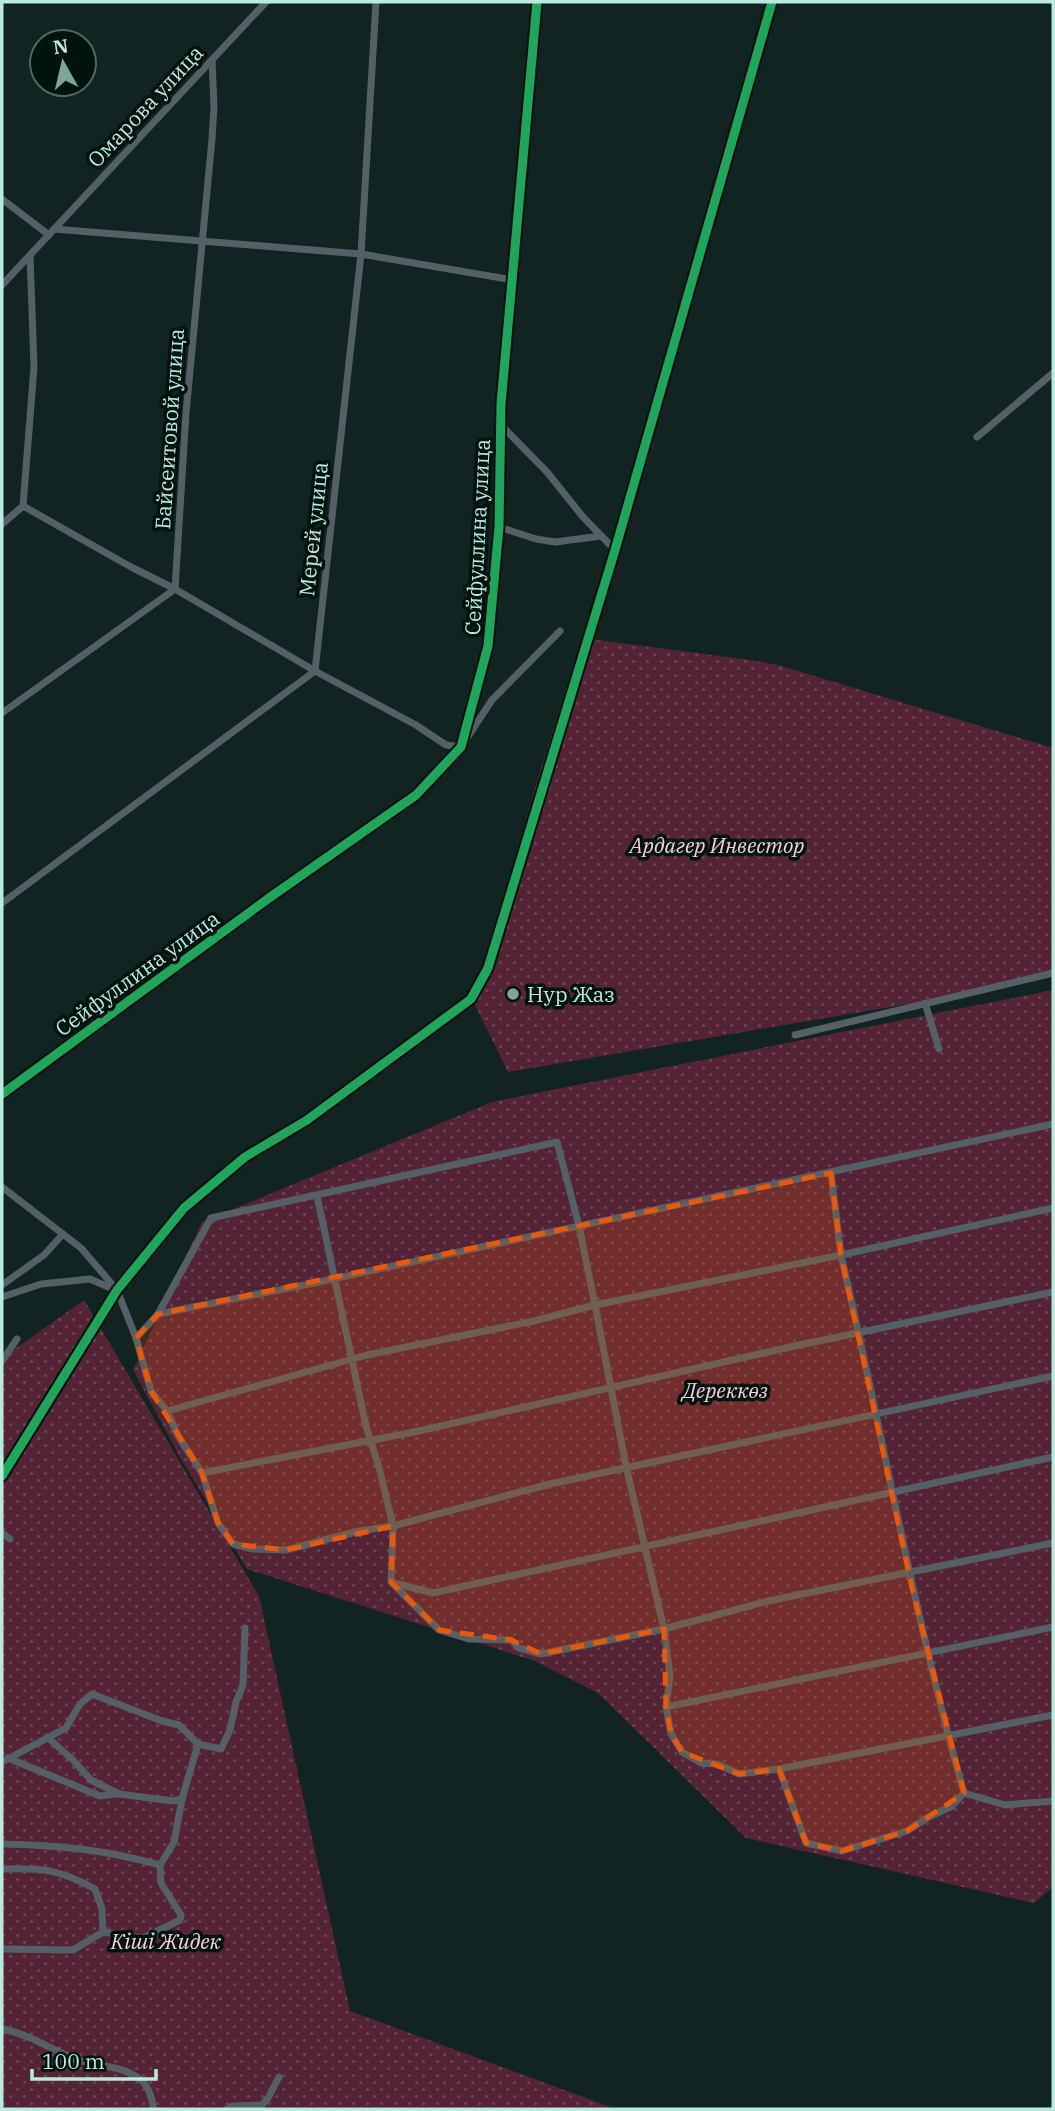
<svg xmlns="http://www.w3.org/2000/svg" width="1055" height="2111" viewBox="0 0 1055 2111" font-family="'IBM Plex Serif',serif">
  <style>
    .garden { fill: url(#garden-dots) }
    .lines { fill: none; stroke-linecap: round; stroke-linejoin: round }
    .street { stroke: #546066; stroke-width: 7 }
    .cycleway-casing { stroke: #00130f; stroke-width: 13 }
    .cycleway { stroke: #20a55d; stroke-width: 9 }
    .marked { fill: #e8590c; fill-opacity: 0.2; stroke: #e8590c; stroke-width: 5; stroke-dasharray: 14 9; stroke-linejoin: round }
    .poi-dot { fill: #7fa49c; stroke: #00130f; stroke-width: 2.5 }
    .labels { text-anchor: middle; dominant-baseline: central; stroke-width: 7; stroke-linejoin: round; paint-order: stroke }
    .street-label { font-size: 21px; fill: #bae9de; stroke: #00130f }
    .park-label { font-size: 21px; font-style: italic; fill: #fbcdda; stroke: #00130f }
    .poi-label { font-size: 21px; fill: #bae9de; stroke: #00130f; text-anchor: start }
  </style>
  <defs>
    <pattern id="garden-dots" width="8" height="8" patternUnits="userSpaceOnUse" patternTransform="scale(1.75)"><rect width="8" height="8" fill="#552336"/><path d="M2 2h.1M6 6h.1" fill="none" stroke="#6b4353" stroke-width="1.8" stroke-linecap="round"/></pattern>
  </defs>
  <rect width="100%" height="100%" fill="#122421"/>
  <g class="garden">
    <path d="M582,638l168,22 28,5 275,83v226l-98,22 -447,76 -34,-69 64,-225z"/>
    <path d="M1053,990v897l-19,16 -288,-65 -148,-145 -63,-32 -288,-92 -66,-110 -48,-89 69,-148 290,-120z"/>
    <path d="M84,1300l175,296 91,415 266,98h-614v-751z"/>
  </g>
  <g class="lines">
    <g class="street">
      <path d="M2,199l47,36"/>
      <path d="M54,229l307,25 152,26"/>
      <path d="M2,285l264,-283"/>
      <path d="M501,425l46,47 36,45 32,33"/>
      <path d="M977,437l76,-64"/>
      <path d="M23,506l108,61 44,22 140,82 101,54 30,20 15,2 31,-47 68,-69"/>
      <path d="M2,524l21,-18 11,-139 -4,-112"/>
      <path d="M499,527l37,12 19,3 46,-6"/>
      <path d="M2,713l173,-124 11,-176 26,-274 2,-33 -2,-46"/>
      <path d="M2,903l313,-232 46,-417 15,-252"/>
      <path d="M925,1003l14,46"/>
      <path d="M795,1035l258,-62"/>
      <path d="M2,1094l267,-196 147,-103 45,-48 27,-101 11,-119 2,-123 36,-402"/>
      <path d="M831,1173l10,82 -246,50 31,161 38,163 104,-28 285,-58"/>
      <path d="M2,1187l79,61 36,42 19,48 15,53 16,20 11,25 24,37 16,50 15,21 20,5 33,1 73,-19 34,-5 157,-42 503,-108"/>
      <path d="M317,1196l49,230 14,45 13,55 -2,56 48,48 30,9 42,1 8,8 22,6 123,-25 6,47 -4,31 5,27 11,18 19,11 16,1 22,10 40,-5 27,74 36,8 65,-20 20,-13 25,-12 12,-13"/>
      <path d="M2,1285l42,-30 19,-21"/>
      <path d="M2,1297l39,-13 49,-5 23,10"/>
      <path d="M158,1314l156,-31 739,-159"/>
      <path d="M136,1338l22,-24 53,-96 346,-76 22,84 16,79 -61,16 -167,34 -200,56"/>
      <path d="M2,1361l15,-22"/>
      <path d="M202,1473l217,-42 371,-84 263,-55"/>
      <path d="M2,1476l115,-186 67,-82 61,-51 62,-37 164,-121 17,-31 127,-418 157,-548"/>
      <path d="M2,1533l8,6"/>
      <path d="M394,1583l39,10 620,-136"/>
      <path d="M666,1707l387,-80"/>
      <path d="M47,1737l26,23 18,20 28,14 54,7 9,-2 16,-55"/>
      <path d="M8,1758l92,38 16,-2"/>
      <path d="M2,1762l64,-34 14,-24 12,-10 70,27 17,4 19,19 23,5 9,-19 6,-28 7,-17 2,-57"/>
      <path d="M779,1769l274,-54"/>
      <path d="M964,1793c-50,-177 -81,-358 -123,-538l212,-47"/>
      <path d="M964,1793l41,12 48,-4"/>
      <path d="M2,1844c56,1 104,6 158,21"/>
      <path d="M2,1869c40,-1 57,0 93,20l7,20 1,23 -30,18 -71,-1"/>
      <path d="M103,1932l40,6 37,-18 1,-5 -20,-32 -1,-18 14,-23 8,-43"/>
      <path d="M2,2029c28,5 49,21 76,31 20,7 45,5 63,20 7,5 12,20 12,29"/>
      <path d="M227,2109l6,-3 29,-1 6,-7 11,-21"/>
    </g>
    <defs>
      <g id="cycleway">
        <path d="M2,1094l267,-196 147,-103 45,-48 27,-101 11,-119 2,-123 36,-402"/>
        <path d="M2,1476l115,-186 67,-82 61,-51 62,-37 164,-121 17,-31 127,-418 157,-548"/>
      </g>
    </defs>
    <use href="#cycleway" class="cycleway-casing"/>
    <use href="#cycleway" class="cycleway"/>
  </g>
  <path class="marked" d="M831,1173l10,82 71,333 52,205 -57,38 -65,20 -36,-8 -27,-74 -40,5 -57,-22 -11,-18 -5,-27 -2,-78 -123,25 -30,-14 -72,-10 -48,-48 2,-56 -107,24 -53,-6 -15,-21 -16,-50 -51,-82 -15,-53 22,-24z"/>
  <circle class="poi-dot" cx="513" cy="994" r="7"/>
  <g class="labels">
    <g class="street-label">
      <text transform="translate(145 106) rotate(-47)">Омарова улица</text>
      <text transform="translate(169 429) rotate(-86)">Байсеитовой улица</text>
      <text transform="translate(313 529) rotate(-84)">Мерей улица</text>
      <text transform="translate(477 537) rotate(-87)">Сейфуллина улица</text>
      <text transform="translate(137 973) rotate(-36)">Сейфуллина улица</text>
    </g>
    <g class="park-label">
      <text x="717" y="845">Ардагер Инвестор</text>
      <text x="725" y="1390">Дереккөз</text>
      <text x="166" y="1941">Кіші Жидек</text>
    </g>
    <g class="poi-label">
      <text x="527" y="994">Нур Жаз</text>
    </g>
  </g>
  <rect width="1055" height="2111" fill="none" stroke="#bae9de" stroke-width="7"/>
  <g transform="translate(63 63) rotate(352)"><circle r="33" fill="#00130f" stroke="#4a6962" stroke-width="2"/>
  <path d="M0-5L12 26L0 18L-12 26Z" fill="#7fa49c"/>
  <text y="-10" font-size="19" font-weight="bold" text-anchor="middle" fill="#bae9de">N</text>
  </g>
  <path d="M32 2069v10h124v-10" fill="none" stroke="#bae9de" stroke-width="3.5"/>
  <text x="42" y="2069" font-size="21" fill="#bae9de" stroke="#00130f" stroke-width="5" paint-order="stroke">100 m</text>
</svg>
